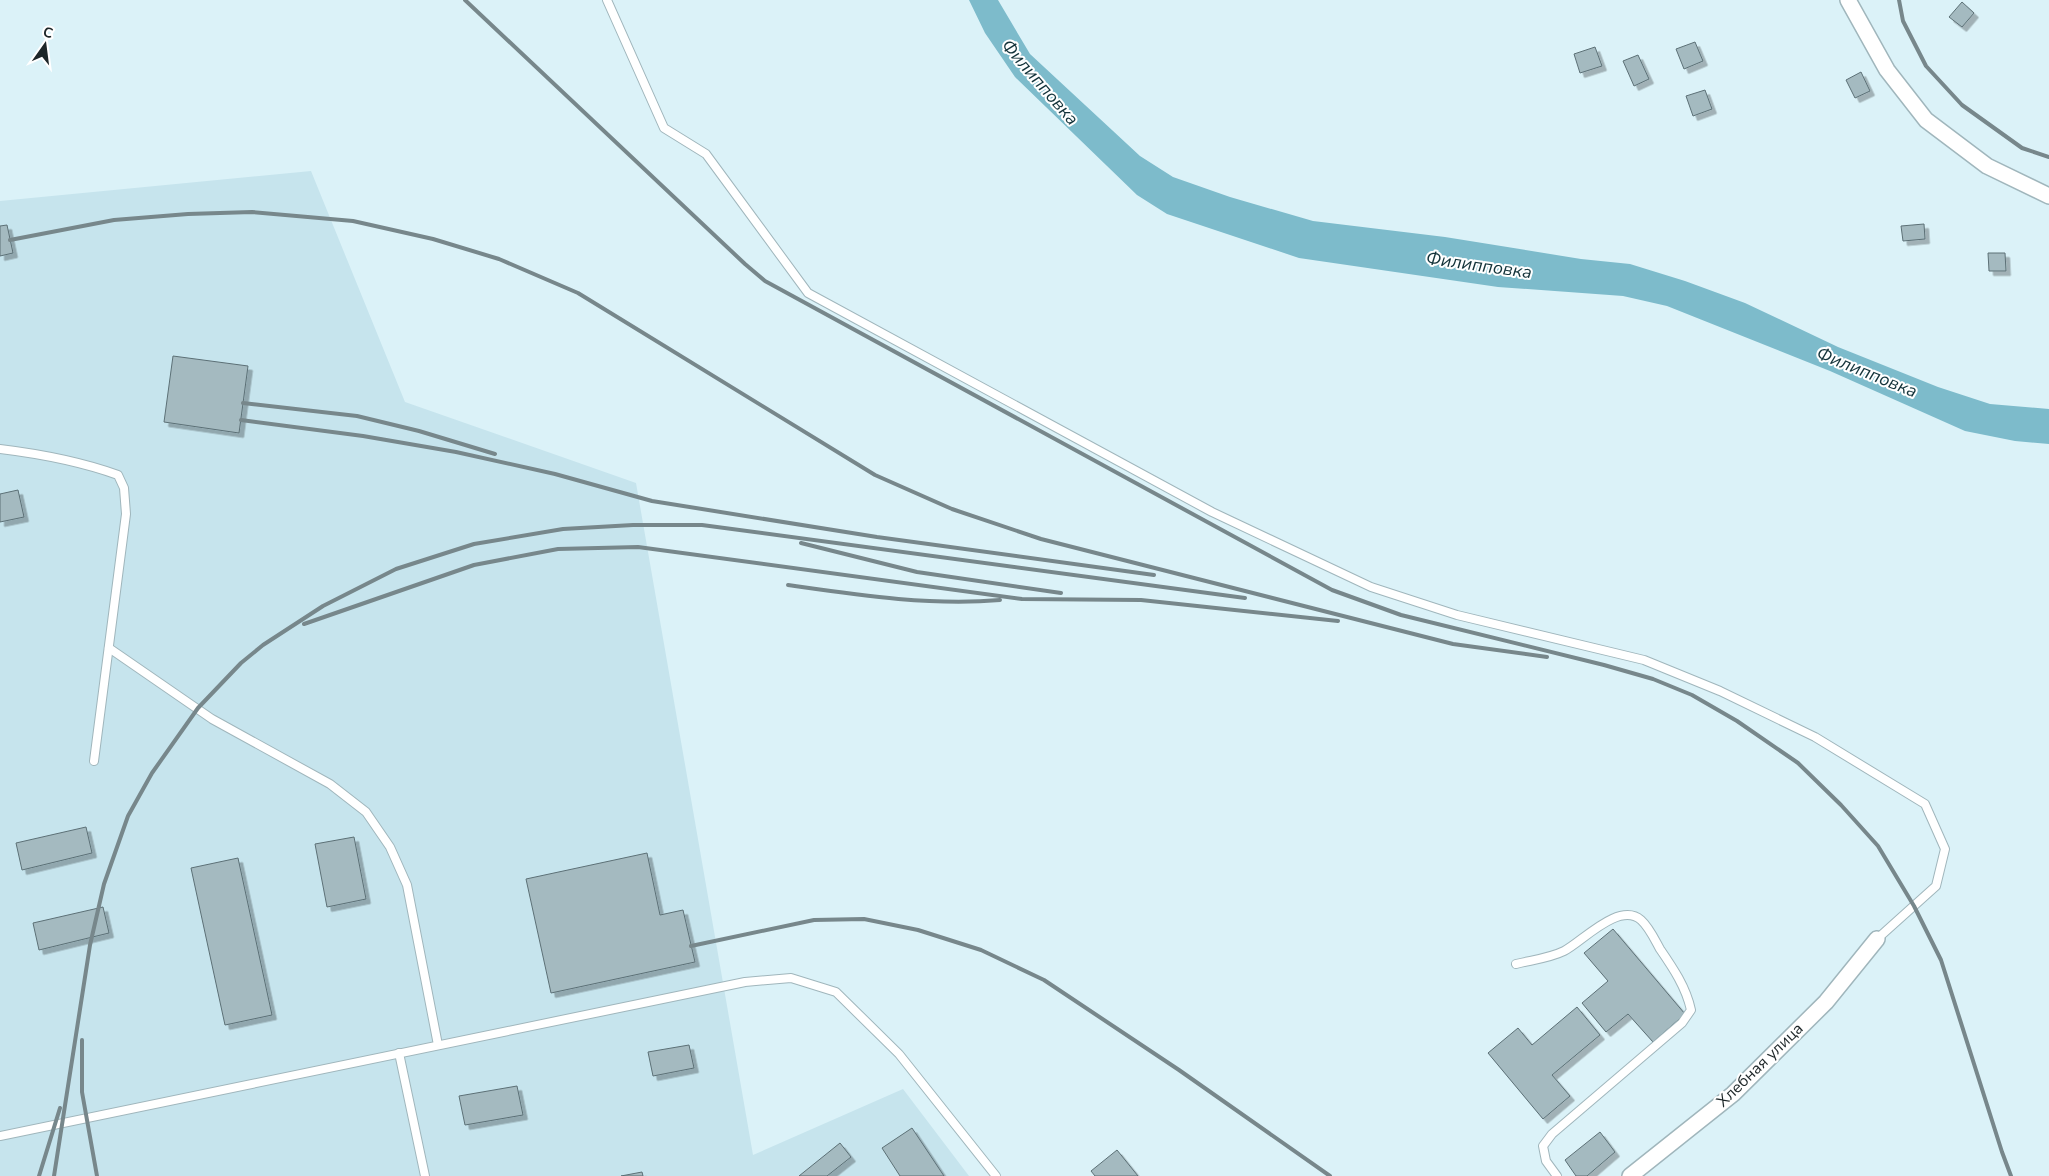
<svg xmlns="http://www.w3.org/2000/svg" width="2049" height="1176" viewBox="0 0 2049 1176" font-family="'Nunito Sans',sans-serif">
  <style>
    .built { fill: #c6e4ed }
    .water { fill: #7dbbcb }
    .building { fill: #a4bac0; stroke: #5c7076; filter: url(#shadow) }
    .lines { fill: none; stroke-linecap: round; stroke-linejoin: round }
    .lane-casing { stroke: #a0b6bc; stroke-width: 10 }
    .street-casing { stroke: #a0b6bc; stroke-width: 18 }
    .lane { stroke: #fff; stroke-width: 8 }
    .street { stroke: #fff; stroke-width: 15 }
    .rail { stroke: #77878b; stroke-width: 4 }
    .labels { text-anchor: middle; dominant-baseline: central; stroke-width: 4; stroke-linejoin: round; paint-order: stroke }
    .street-label { font-size: 16px; fill: #1d2628; stroke: #fff }
    .water-label { font-size: 18px; font-style: italic; fill: #13333a; stroke: #fff }
  </style>
  <defs>
    <filter id="shadow"><feDropShadow dx="4.5" dy="4.5" stdDeviation="0" flood-color="#0004"/></filter>
  </defs>
  <rect width="100%" height="100%" fill="#dbf2f8"/>
  <path class="built" d="M311,171l94,231 231,81 117,672 150,-66 66,87h-969v-975z"/>
  <path class="water" d="M969,0h29l32,54 110,102 33,21 57,20 83,24 132,16 136,22 49,5 55,17 60,22 93,44 100,40 52,17 59,5v35l-34,-3 -50,-10 -135,-60 -163,-65 -44,-10 -125,-9 -199,-29 -132,-44 -30,-19 -122,-118 -30,-44z"/>
  <g class="building">
    <path d="M1962,2l12,11 -12,14 -13,-10z"/>
    <path d="M1695,42l8,19 -19,8 -8,-20z"/>
    <path d="M1595,47l7,19 -22,7 -6,-19z"/>
    <path d="M1638,55l11,24 -15,7 -11,-25z"/>
    <path d="M1861,72l9,19 -15,7 -9,-18z"/>
    <path d="M1705,90l7,19 -19,7 -7,-20z"/>
    <path d="M1924,224l1,15 -22,2 -2,-15z"/>
    <path d="M7,225l6,28 -13,3v-30z"/>
    <path d="M1988,253h17l1,18h-17z"/>
    <path d="M173,356l75,10 -9,67 -75,-11z"/>
    <path d="M18,490l6,27 -24,5v-28z"/>
    <path d="M86,827l6,26 -70,17 -6,-27z"/>
    <path d="M354,837l12,62 -39,8 -12,-63z"/>
    <path d="M647,853l13,62 23,-5 12,52 -144,31 -25,-114z"/>
    <path d="M238,858l34,157 -47,10 -34,-157z"/>
    <path d="M103,907l6,26 -70,17 -6,-27z"/>
    <path d="M1613,929l72,85 -32,28 -25,-28 -22,18 -24,-29 26,-22 -24,-28z"/>
    <path d="M1577,1007l23,28 -48,40 18,21 -27,23 -55,-66 30,-25 14,17z"/>
    <path d="M689,1045l5,23 -41,8 -5,-24z"/>
    <path d="M517,1086l6,29 -58,10 -6,-29z"/>
    <path d="M912,1128l32,48h-44l-18,-28z"/>
    <path d="M1600,1132l15,20 -28,24h-11l-11,-16z"/>
    <path d="M840,1143l11,14 -24,19h-28z"/>
    <path d="M1117,1150l21,26h-43l-4,-5z"/>
    <path d="M642,1172l1,4h-22z"/>
  </g>
  <g class="lines">
    <defs>
      <g id="lane">
        <path d="M607,0l57,128 42,26 102,139 404,219 159,75 86,28 187,45 76,31 95,46 110,67 20,45 -9,37 -59,53"/>
        <path d="M0,449c41,5 79,12 118,26l6,13 2,26 -32,247"/>
        <path d="M109,648l103,71 118,65 36,28 24,35 17,38 31,160"/>
        <path d="M1516,964c16,-4 34,-6 48,-13 18,-9 55,-50 77,-31 8,7 14,20 19,29 13,19 26,38 31,61l-9,13 -130,111 -9,12 3,15 11,15"/>
        <path d="M399,1053l26,123"/>
        <path d="M0,1136l745,-154 46,-4 45,14 63,62 97,122"/>
      </g>
      <g id="street">
        <path d="M1848,0l39,70 39,50 61,46 62,30"/>
        <path d="M1630,1176l103,-82 93,-92 51,-63"/>
      </g>
    </defs>
    <use href="#lane" class="lane-casing"/>
    <use href="#street" class="street-casing"/>
    <use href="#lane" class="lane"/>
    <use href="#street" class="street"/>
    <g class="rail">
      <path d="M465,0l280,264 20,17 567,309 69,25 203,50 49,14 39,16 45,26 61,42 43,42 37,41 36,60 27,54 61,192 9,24"/>
      <path d="M1899,0l4,21 23,45 36,39 60,43 27,9"/>
      <path d="M10,240l104,-20 74,-6 64,-2 101,9 80,18 66,20 79,34 297,182 77,34 89,30 412,105 94,13"/>
      <path d="M243,403l114,13 62,15 76,23"/>
      <path d="M241,420l122,16 93,16 99,22 97,27 225,36 277,38"/>
      <path d="M801,543l116,29 144,21"/>
      <path d="M788,585c70,10 142,21 212,15"/>
      <path d="M304,624l170,-59 84,-16 80,-2 384,52 119,1 197,21"/>
      <path d="M691,946l123,-26 50,-1 54,11 63,20 63,30 135,90 151,106"/>
      <path d="M82,1040v52l15,84"/>
      <path d="M39,1176l21,-68"/>
      <path d="M54,1176l36,-231 14,-61 24,-68 24,-43 46,-65 43,-45 22,-18 60,-39 73,-37 78,-25 89,-15 70,-4h69l543,73"/>
    </g>
  </g>
  <g class="labels">
    <g class="street-label">
      <text transform="translate(1760 1065) rotate(-44)">Хлебная улица</text>
    </g>
    <g class="water-label">
      <text transform="translate(1040 82) rotate(49)">Филипповка</text>
      <text transform="translate(1479 265) rotate(8)">Филипповка</text>
      <text transform="translate(1867 372) rotate(22)">Филипповка</text>
    </g>
  </g>
  <g transform="translate(45 45) rotate(14)" stroke="#ffffff" stroke-width="4" paint-order="stroke">
  <path d="M0-4L9 19L0 12L-9 19Z" fill="#1d2628"/>
  <text y="-8" font-size="14" font-weight="bold" text-anchor="middle" fill="#1d2628">С</text>
  </g>
</svg>
